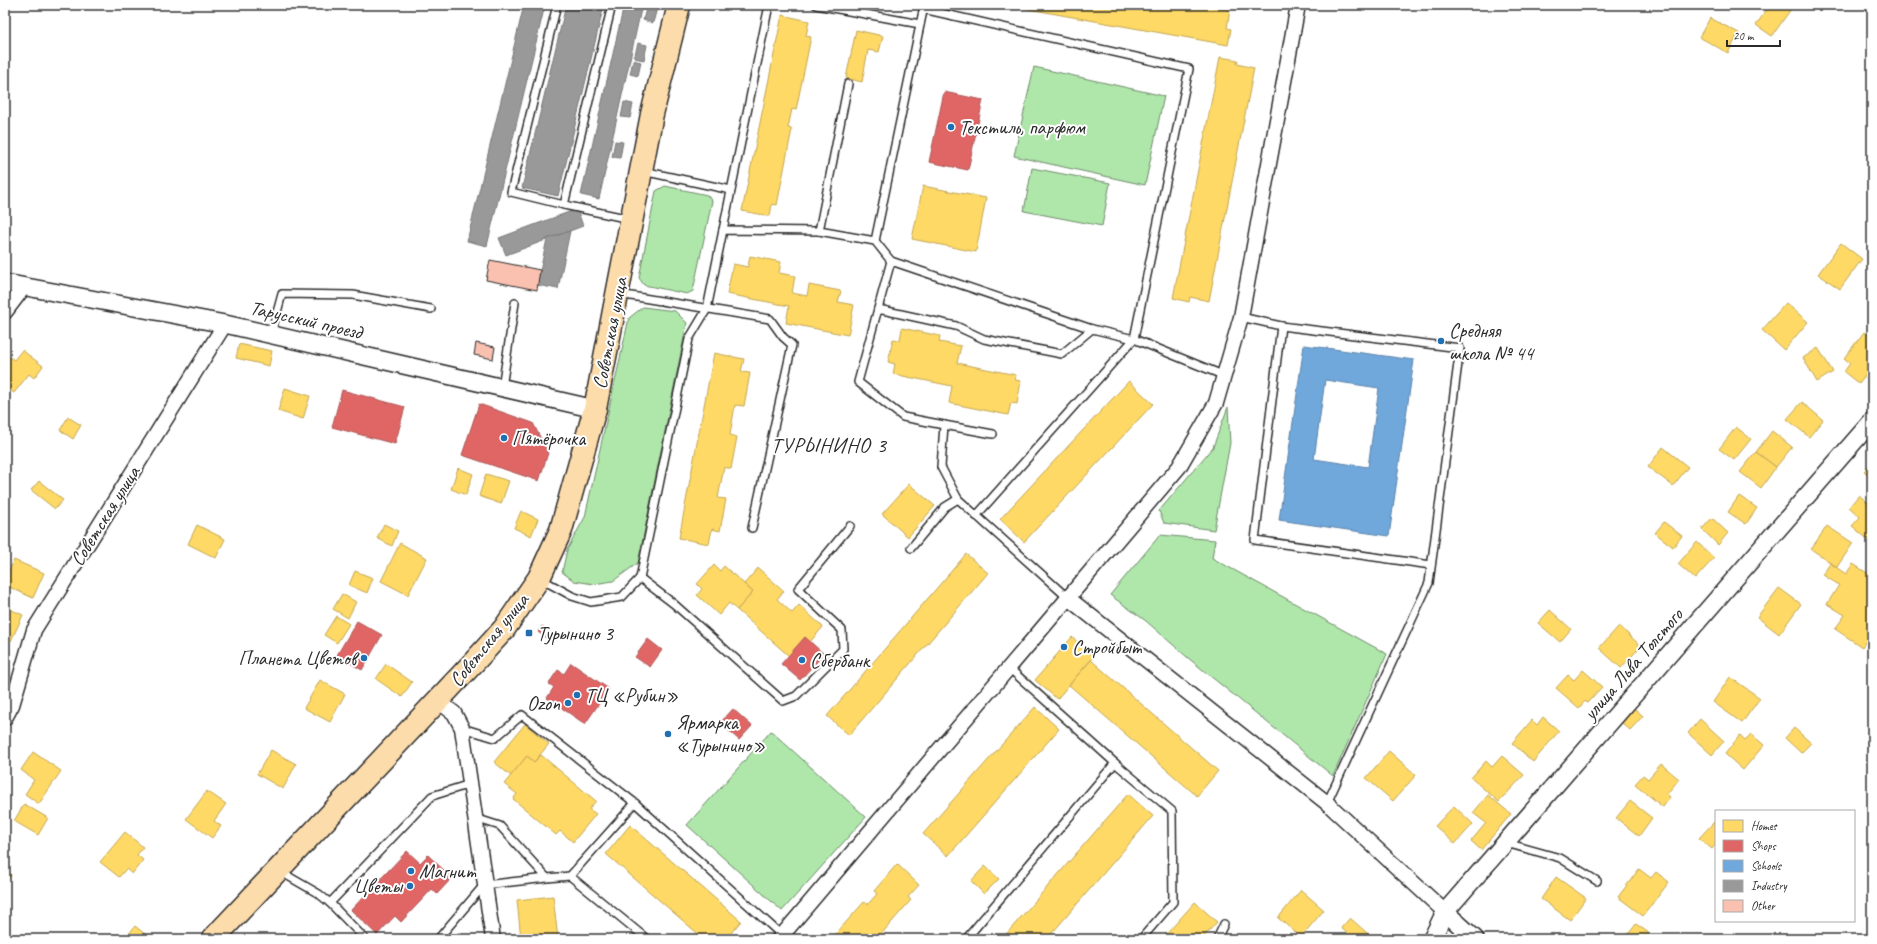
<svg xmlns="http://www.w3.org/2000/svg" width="1877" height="944" viewBox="0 0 1877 944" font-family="Caveat,sans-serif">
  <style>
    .green { fill: #afe7aa; stroke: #6d896a }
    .homes { fill: #ffd966; stroke: #bfa554 }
    .shops { fill: #e06666; stroke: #aa5454 }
    .schools { fill: #6fa8dc; stroke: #5b82a7; fill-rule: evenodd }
    .industry { fill: #999; stroke: #787878 }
    .building { fill: #fac1b1; stroke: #2b2b2b }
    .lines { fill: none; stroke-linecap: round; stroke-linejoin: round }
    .service-casing { stroke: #2b2b2b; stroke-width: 10 }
    .minor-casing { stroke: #2b2b2b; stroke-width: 17 }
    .tertiary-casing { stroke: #2b2b2b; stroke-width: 20 }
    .primary-casing { stroke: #2b2b2b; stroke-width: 25 }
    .service { stroke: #fff; stroke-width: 7 }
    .minor { stroke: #fff; stroke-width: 14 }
    .tertiary { stroke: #fff; stroke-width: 17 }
    .primary { stroke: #fddcac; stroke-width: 22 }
    .poi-dot { fill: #1f6fb2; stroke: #fff; stroke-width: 1.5 }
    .labels { text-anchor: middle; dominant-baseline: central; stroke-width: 4; stroke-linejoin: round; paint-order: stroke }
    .poi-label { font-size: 20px; fill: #2b2b2b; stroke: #fff; text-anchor: start }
    .street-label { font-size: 20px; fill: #2b2b2b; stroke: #fff }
    .neighbourhood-label { font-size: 21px; letter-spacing: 1px; fill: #2b2b2b; stroke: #fff }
  </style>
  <rect width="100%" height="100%" fill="#fff"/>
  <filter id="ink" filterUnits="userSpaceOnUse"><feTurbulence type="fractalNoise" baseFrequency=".025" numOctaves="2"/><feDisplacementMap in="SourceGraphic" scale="8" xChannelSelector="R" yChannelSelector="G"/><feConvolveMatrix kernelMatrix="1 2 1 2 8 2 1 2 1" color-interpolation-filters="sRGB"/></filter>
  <g filter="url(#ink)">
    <g class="green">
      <path d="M1034,67l130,29 -19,89 -131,-29z"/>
      <path d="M1032,168l78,15 -8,43 -78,-15z"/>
      <path d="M665,186l42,9 5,6 -19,90 -6,3 -43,-9 -5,-7 17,-87z"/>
      <path d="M643,307l32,4 12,12 -49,240 -25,18 -19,3 -20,-3 -12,-9 5,-22 18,-33 44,-199z"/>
      <path d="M1228,407l2,36 -16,87 -50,-7 -5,-12 54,-64z"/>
      <path d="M1160,535l55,5 -3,18 175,96 -54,122 -146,-119 -41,-36 -36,-26z"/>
      <path d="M771,731l95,86 -84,94 -95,-86z"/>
    </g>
    <g class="homes">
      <path d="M1006,5h196l28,5 -3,18 4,1 -3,16z"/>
      <path d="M1770,5h15l6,4 -19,27 -16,-11z"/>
      <path d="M782,15l27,6 -3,15 5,1 -15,73 -4,-1 -4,19 4,1 -15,76 -5,-1 -2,12 -28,-5z"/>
      <path d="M1710,18l29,15 -11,20 -29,-16z"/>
      <path d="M856,30l27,6 -4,16 -11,-2 -6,32 -16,-4z"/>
      <path d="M1220,57l18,3 -1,4 17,4 -45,233 -19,-4 -1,5 -16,-4z"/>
      <path d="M923,186l63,12 -10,54 -64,-13z"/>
      <path d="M1841,243l21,16 -22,30 -22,-15z"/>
      <path d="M750,256l31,6 -2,11 16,3 -3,17 15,3 2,-11 32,6 -3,11 16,3 -6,30 -62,-12 3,-17 -62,-12 6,-30 15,3z"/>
      <path d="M1786,303l22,19 -24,28 -22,-20z"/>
      <path d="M902,328l38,8 -1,6 22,4 -4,17 59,12 -1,5 6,1 -4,23 -6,-1 -3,12 -59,-12 3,-17 -59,-12 2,-10 -7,-2 5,-23 7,1z"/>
      <path d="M1864,332l7,5 1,-1v31l-13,17 -15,-12 6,-9 -6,-5z"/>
      <path d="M239,344l33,7 -3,15 -33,-8z"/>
      <path d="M1818,348l15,24 -16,10 -14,-24z"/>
      <path d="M22,350l21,16 -9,12 -5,-4 -15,19 -9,-7v-14l2,-2 -2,-6 5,-7 4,3z"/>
      <path d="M714,353l30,6 -3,13 9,1 -6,33 -9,-1 -5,30 7,2 -6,32 -7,-2 -6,31 8,1 -6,32 -8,-2 -3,15 -30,-6z"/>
      <path d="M1129,381l24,23 -129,138 -24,-23z"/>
      <path d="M285,388l25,8 -7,23 -25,-8z"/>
      <path d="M1802,402l21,18 -14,17 -22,-18z"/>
      <path d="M68,417l13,8 -8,14 -13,-9z"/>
      <path d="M1736,427l15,12 -17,21 -15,-11z"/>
      <path d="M1772,431l20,16 -16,20 -20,-15z"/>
      <path d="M1663,447l25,20 -15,19 -25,-19z"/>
      <path d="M1756,452l20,15 -15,21 -21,-16z"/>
      <path d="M1872,462v16l-8,-7z"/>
      <path d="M458,468l15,6 -7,21 -15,-6z"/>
      <path d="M486,474l23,7 -8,23 -22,-8z"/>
      <path d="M39,481l24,19 -8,9 -24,-19z"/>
      <path d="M909,484l26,22 -27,31 -26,-23z"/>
      <path d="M1859,495l13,11v37l-20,-17 8,-9 -11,-10z"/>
      <path d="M1739,496l18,12 -11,16 -18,-12z"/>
      <path d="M521,511l17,8 -7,17 -17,-8z"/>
      <path d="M1712,518l16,15 -10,12 -16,-16z"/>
      <path d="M1664,522l18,14 -9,11 -18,-14z"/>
      <path d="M384,524l14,7 -6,15 -15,-8z"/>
      <path d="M197,525l28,14 -9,19 -28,-14z"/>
      <path d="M1827,526l26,17 -16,24 -26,-18z"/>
      <path d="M1697,542l17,16 -19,21 -17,-15z"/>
      <path d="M400,543l27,15 -19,37 -27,-14z"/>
      <path d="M966,554l22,19 -139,162 -22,-19z"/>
      <path d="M14,560l30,13 -11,25 -28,-13v-6z"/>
      <path d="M1830,563l16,11 7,-10 19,12v16l-4,6 4,3v23l-5,8 4,2 -9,13 -27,-18 10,-14 -18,-11 12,-19 -16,-10z"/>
      <path d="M714,565l6,6 4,-5 29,26 -16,18 -8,-7 -10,12 -22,-20 5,-6 -5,-5z"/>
      <path d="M758,568l26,23 -7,8 15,14 7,-8 24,22 -13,15 -5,-5 -16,19 -52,-46 16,-18 -9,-8z"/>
      <path d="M355,571l18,7 -6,15 -18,-8z"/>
      <path d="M1779,588l22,16 -22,30 -22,-17z"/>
      <path d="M342,594l14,8 -8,16 -15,-9z"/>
      <path d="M5,607l18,8 -12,26 -6,-3z"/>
      <path d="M1550,610l21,19 -11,13 -22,-19z"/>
      <path d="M336,616l13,8 -12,19 -13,-8z"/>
      <path d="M1619,626l22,20 -20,22 -22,-20z"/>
      <path d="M1072,637l22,19 -37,43 -22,-19z"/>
      <path d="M1091,660l127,111 -21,25 -128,-111z"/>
      <path d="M386,664l26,18 -10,15 -26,-18z"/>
      <path d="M1583,670l19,17 -15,16 -2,-2 -6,7 -23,-20 12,-13 6,5z"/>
      <path d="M1730,677l30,21 -18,25 -29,-21z"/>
      <path d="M320,680l25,14 -15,28 -26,-14z"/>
      <path d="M1035,707l24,22 -111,127 -25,-22z"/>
      <path d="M1634,708l9,8 -13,14 -9,-8z"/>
      <path d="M1543,717l16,14 -26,31 -21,-19 20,-23 5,5z"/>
      <path d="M1700,719l24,22 -12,14 -24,-22z"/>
      <path d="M525,724l24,20 -15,18 -7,-6 -16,20 -17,-14z"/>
      <path d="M1794,728l17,15 -10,10 -16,-15z"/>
      <path d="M1751,734l13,11 -21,25 -18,-16 15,-19 5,5z"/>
      <path d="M271,750l25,14 -13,25 -26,-15z"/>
      <path d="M1389,751l27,24 -23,26 -27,-23z"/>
      <path d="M33,752l28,19 -22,33 -14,-10 9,-14 -13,-10z"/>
      <path d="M541,755l55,46 -7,8 7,5 -23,28 -13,-11 -4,4 -43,-36 4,-5 -13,-10 23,-28 7,6z"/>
      <path d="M1502,756l22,19 -25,27 -28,-24 15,-17 6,6z"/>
      <path d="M1661,764l18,15 -12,15 3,3 -7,10 -28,-23 8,-9 5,4z"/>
      <path d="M207,791l19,13 -12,17 7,5 -9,12 -26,-19z"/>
      <path d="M1128,794l25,22 -106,123h-45z"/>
      <path d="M1488,795l23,19 -30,36 -10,-9 15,-18 -13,-10z"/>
      <path d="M1630,801l22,17 -13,18 -23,-18z"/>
      <path d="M24,804l24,14 -10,17 -24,-14z"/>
      <path d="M1454,806l19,18 -18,20 -20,-18z"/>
      <path d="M1714,822l2,2v20l-4,5 -13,-11z"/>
      <path d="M630,825l111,96 -15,18h-22l-98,-85z"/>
      <path d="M125,832l18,15 -6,8 6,5 -11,14 -6,-5 -7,8 -19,-15z"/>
      <path d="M897,864l22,21 -11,12 3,3 -34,39 -3,-2 -2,2h-41l33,-37 4,2 9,-10 -3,-3z"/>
      <path d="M985,866l14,13 -15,15 -13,-13z"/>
      <path d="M1639,869l12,9 5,-6 13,10 -26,34 -25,-19z"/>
      <path d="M5,871l6,4 -6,8z"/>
      <path d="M1556,877l30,21 -16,22 -29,-21z"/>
      <path d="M1301,890l23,20 -23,27 -23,-19z"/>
      <path d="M553,896l5,43h-37l-4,-39z"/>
      <path d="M1195,902l22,20 -15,17h-40z"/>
      <path d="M1350,918l24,21h-20l-13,-11z"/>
      <path d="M1636,924l13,9 -5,6h-19z"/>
      <path d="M135,926l16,13h-26z"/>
    </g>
    <g class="shops">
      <path d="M944,92l39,8 -15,70 -39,-8z"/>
      <path d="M342,390l63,17 -10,37 -63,-17z"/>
      <path d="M479,404l54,19 15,30 -9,28 -77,-26z"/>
      <path d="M357,621l25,14 -20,35 -25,-15z"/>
      <path d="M542,626l8,5 -4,7 -8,-6z"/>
      <path d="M805,637l19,17 -24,26 -19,-16z"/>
      <path d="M648,639l14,11 -12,17 -15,-10z"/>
      <path d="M571,663l38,26 -24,35 -38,-26 7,-11 -5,-3 4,-7 5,-7 6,4z"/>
      <path d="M733,709l19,17 -13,14 -19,-17z"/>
      <path d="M407,851l13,12 8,-8 24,23 -15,16 -5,-5 -31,33 -6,-6 -18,19 -26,-25z"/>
    </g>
    <path class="schools" d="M1304,345l110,15 -25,176 -110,-16zM1325,380l54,8 -11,79 -54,-8z"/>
    <g class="industry">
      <path d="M524,5h21l-58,241 -20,-5z"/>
      <path d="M566,5h38l-46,191 -36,-8z"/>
      <path d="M624,5h18l-43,194 -18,-4z"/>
      <path d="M647,5l10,3 -4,15 -10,-3z"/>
      <path d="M638,43l9,2 -3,15 -10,-2z"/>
      <path d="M633,60l8,2 -3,14 -8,-2z"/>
      <path d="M624,102l9,2 -3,14 -9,-1z"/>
      <path d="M615,141l8,1 -3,16 -8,-1z"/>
      <path d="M577,209l6,17 -77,29 -7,-17z"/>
      <path d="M570,231l-12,58 -21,-4 10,-46z"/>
    </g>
    <g class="building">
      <path d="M490,260l50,10 -3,20 -51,-10z"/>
      <path d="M476,343l19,4 -2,12 -19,-4z"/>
    </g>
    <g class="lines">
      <defs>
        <g id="service">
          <path d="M557,5l-46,187 53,13 48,-200"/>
          <path d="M816,5l104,19"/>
          <path d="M923,9l266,60 -55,270 -158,177"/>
          <path d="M643,171l88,19"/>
          <path d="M564,205l66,14"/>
          <path d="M723,230l46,-225"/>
          <path d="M819,231l29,-147"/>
          <path d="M875,241l49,-235"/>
          <path d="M891,261l-33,121 45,35 41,8 -3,42 17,32 110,99"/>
          <path d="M619,294l151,25 13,18 9,8 -40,183"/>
          <path d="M878,309l78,17 28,13 78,15 30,-25"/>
          <path d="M1241,317l40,9 179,22 -31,235 -102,220"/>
          <path d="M1281,326l-26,214 176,25"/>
          <path d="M271,334l11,-40 71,1 78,14"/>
          <path d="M502,387l13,-84"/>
          <path d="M944,425l49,9"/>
          <path d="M911,548l34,-41 13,-8"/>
          <path d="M640,578l34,26 109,97 13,-5 47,-47 -1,-19 -44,-41 52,-63"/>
          <path d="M541,579l31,17 19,6 31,-5 18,-19 49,-239 18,-30 16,-79 96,1 56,10 16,20 201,68 42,10 91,37"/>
          <path d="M462,728l33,10 27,-23 113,88 141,127 7,4"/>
          <path d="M1115,763l57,48 1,91 -32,37"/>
          <path d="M475,818l25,8 47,52 23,-2 77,63"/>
          <path d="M1506,843l54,15 37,23"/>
          <path d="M281,872l38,22 11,9 102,-107 38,-12"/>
          <path d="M570,876l65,-73"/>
          <path d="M330,903l35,36"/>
          <path d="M438,939l46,-54 63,-7"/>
          <path d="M966,939l149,-176 -106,-95"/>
          <path d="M1217,939l7,-15"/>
        </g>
        <g id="minor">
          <path d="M5,312l19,-25"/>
          <path d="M1068,598l259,205 118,109"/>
          <path d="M439,702l15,11 8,15 31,211"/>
          <path d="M5,718l7,-13 22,-75 191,-306"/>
          <path d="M779,939l400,-472 37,-64 25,-86 57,-312"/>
        </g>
        <g id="tertiary">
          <path d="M5,283l220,41 370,85"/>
          <path d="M1445,912l30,27"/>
          <path d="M1432,939l13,-27 427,-491"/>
        </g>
        <path id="primary" d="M213,939l261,-277 30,-33 35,-51 22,-48 34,-121 57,-295 27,-109"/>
      </defs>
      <use href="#service" class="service-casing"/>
      <use href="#minor" class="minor-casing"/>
      <use href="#tertiary" class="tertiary-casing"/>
      <use href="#primary" class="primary-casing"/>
      <use href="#service" class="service"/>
      <use href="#minor" class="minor"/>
      <use href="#tertiary" class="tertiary"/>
      <use href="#primary" class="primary"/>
    </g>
  </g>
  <g class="poi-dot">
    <circle cx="951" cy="127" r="4"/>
    <circle cx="1441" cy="341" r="4"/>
    <circle cx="504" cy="438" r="4"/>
    <rect x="525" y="629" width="8" height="8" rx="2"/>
    <circle cx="1064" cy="647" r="4"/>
    <circle cx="364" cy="658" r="4"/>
    <circle cx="802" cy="660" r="4"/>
    <circle cx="577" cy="695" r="4"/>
    <circle cx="568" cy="703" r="4"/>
    <circle cx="668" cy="734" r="4"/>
    <circle cx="411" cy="871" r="4"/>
    <circle cx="410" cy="886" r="4"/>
  </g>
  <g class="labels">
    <g class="poi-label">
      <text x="959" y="127">Текстиль, парфюм</text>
      <text x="1449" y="330">Средняя<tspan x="1449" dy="23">школа № 44</tspan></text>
      <text x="512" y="438">Пятёрочка</text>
      <text x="537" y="633">Турынино 3</text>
      <text x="1072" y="647">Стройбыт</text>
      <text x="356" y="658" text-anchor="end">Планета Цветов</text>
      <text x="810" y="660">Сбербанк</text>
      <text x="585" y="695">ТЦ «Рубин»</text>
      <text x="560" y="703" text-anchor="end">Ozon</text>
      <text x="676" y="722">Ярмарка<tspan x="676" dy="23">«Турынино»</tspan></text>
      <text x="419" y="871">Магнит</text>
      <text x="402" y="886" text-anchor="end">Цветы</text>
    </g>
    <g class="street-label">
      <text transform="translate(306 320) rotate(13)">Тарусский проезд</text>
      <text transform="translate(610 333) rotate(-79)">Советская улица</text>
      <text transform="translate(105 516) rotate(-58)">Советская улица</text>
      <text transform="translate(489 640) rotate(-51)">Советская улица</text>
      <text transform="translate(1633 664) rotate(-49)">улица Льва Толстого</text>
    </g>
    <g class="neighbourhood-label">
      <text x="829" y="445">ТУРЫНИНО 3</text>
    </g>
  </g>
  <rect width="1877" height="944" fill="none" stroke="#fff" stroke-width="20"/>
  <rect x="10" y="10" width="1857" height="924" fill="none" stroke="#2b2b2b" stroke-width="1.5" filter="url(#ink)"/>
  <rect x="1715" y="810" width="140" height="112" fill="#ffffff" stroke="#aaaaaa"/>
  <rect x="1723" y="820" width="20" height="12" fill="#ffd966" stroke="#aaaaaa"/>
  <text x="1751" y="830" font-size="12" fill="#2b2b2b">Homes</text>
  <rect x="1723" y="840" width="20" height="12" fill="#e06666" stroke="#aaaaaa"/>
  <text x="1751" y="850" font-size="12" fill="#2b2b2b">Shops</text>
  <rect x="1723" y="860" width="20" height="12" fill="#6fa8dc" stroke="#aaaaaa"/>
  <text x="1751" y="870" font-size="12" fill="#2b2b2b">Schools</text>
  <rect x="1723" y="880" width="20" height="12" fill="#999999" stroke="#aaaaaa"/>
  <text x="1751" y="890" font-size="12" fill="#2b2b2b">Industry</text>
  <rect x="1723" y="900" width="20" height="12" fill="#fac1b1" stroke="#aaaaaa"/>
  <text x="1751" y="910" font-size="12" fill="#2b2b2b">Other</text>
  <path d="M1727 40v6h53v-6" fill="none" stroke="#2b2b2b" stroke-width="2"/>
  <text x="1733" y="40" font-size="12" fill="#2b2b2b" stroke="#ffffff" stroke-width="3" paint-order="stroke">20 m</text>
</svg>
